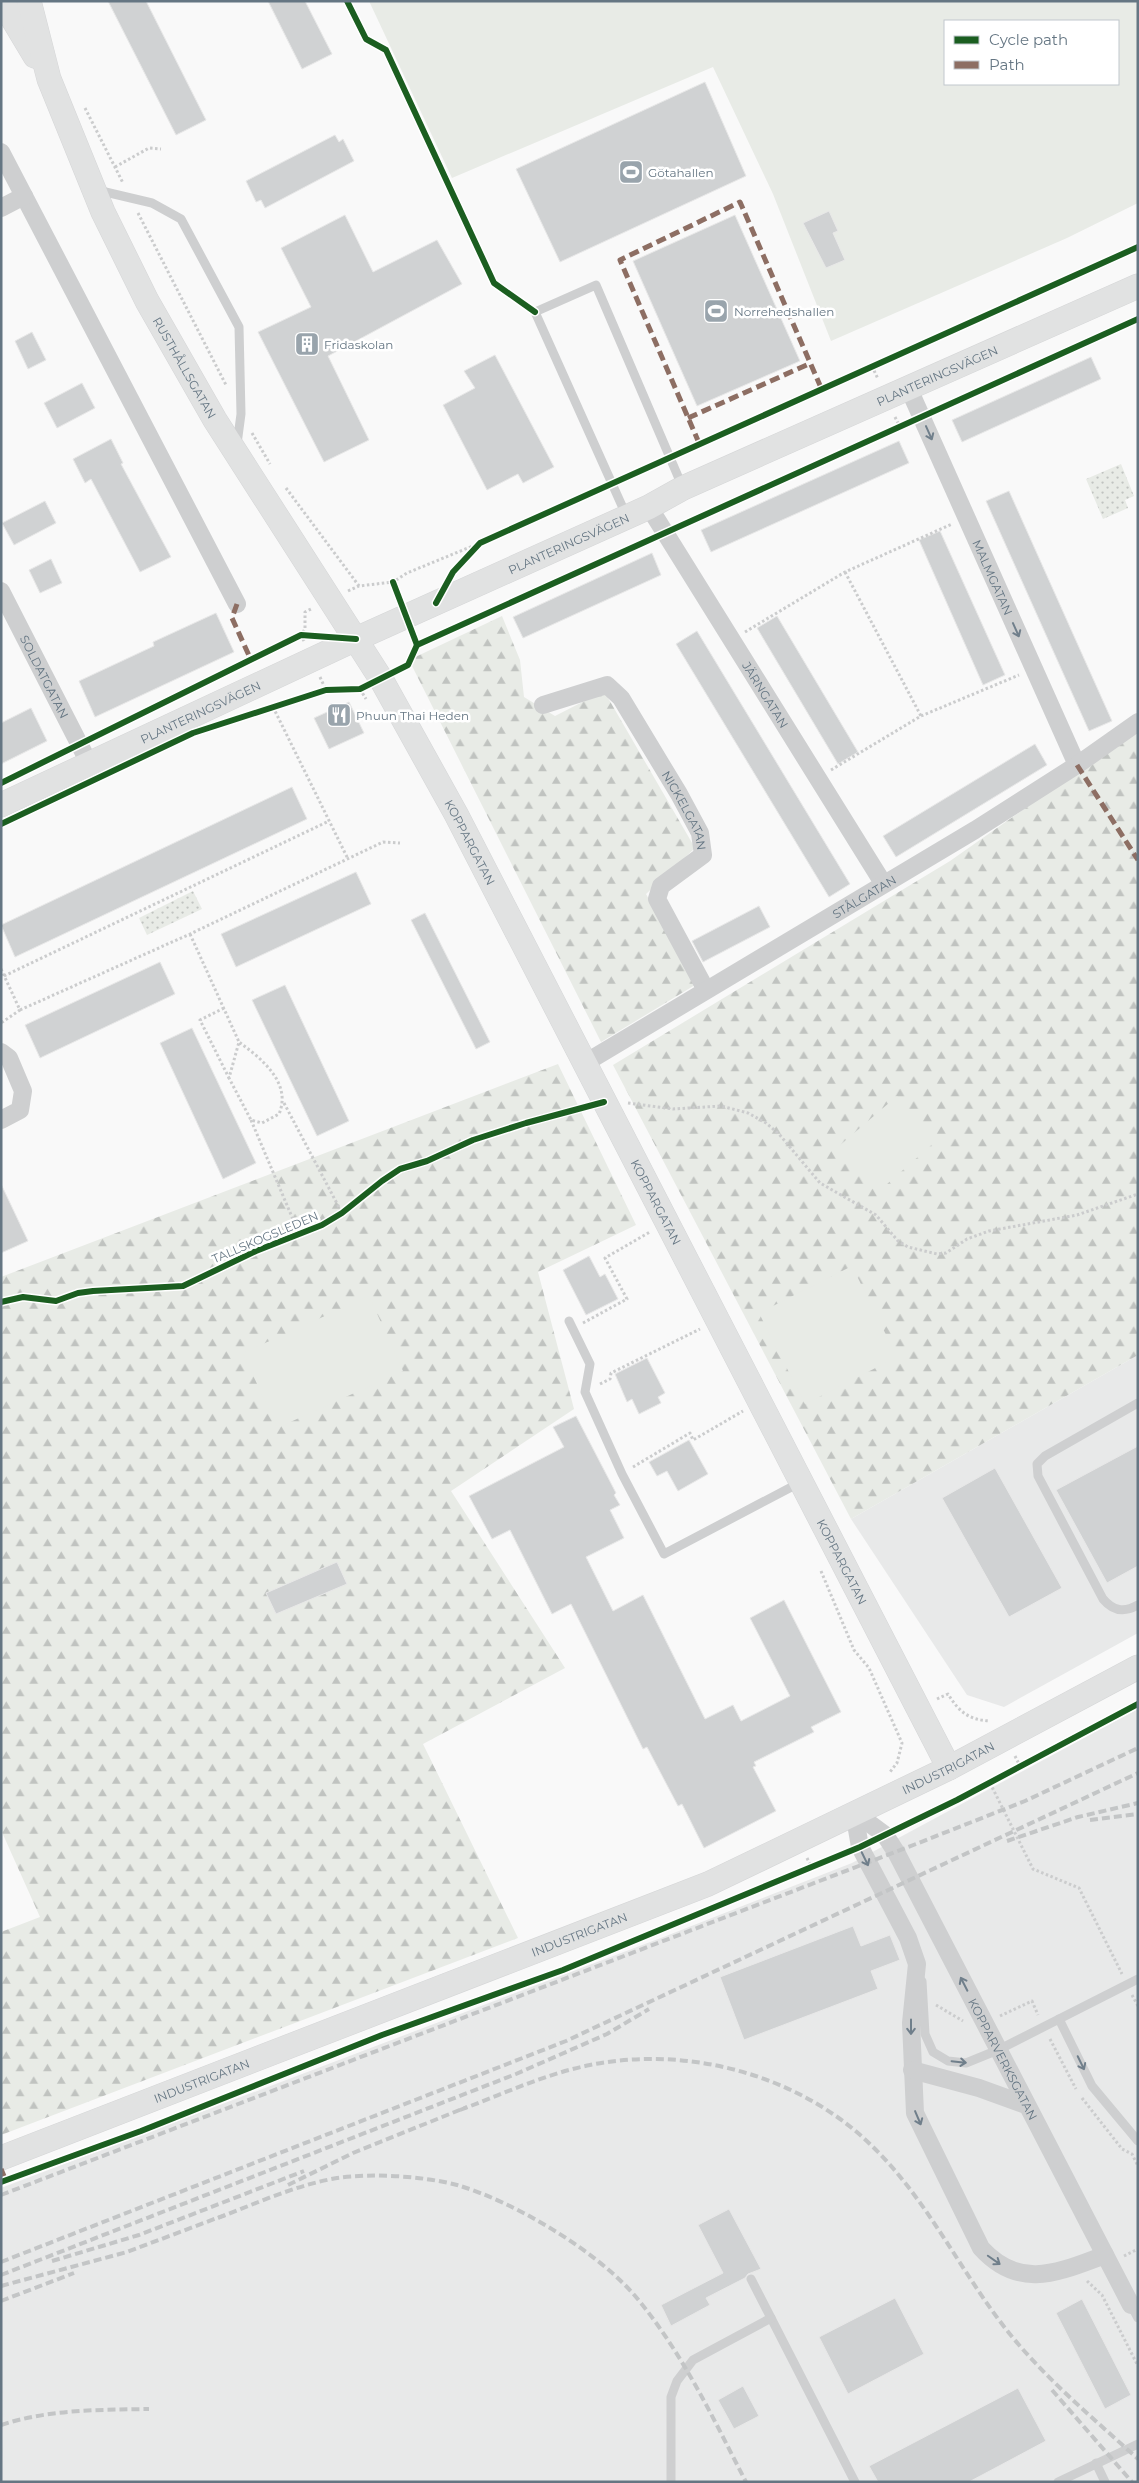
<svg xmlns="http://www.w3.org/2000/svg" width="1139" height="2483" viewBox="0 0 1139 2483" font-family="Montserrat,sans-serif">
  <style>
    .built { fill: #e8e9e9 }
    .grass { fill: url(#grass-dots) }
    .forest { fill: url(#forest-firs) }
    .garden { fill: #e8ebe6; fill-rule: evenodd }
    .building { fill: #d0d2d3; stroke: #e8e8e8 }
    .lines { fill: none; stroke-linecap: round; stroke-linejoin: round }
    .secondary-casing { stroke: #d5d6d7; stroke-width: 25 }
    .path { stroke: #cbcccd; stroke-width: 3; stroke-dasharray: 2.5 2.5; stroke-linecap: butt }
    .lane { stroke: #cecfd0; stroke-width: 9 }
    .street { stroke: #cecfd0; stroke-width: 18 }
    .secondary { stroke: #e1e2e2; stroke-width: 24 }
    .rail { stroke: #c3c5c6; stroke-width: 4; stroke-dasharray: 8 4; stroke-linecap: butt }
    .quiet { stroke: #8d6e63; stroke-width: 5; stroke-dasharray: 10 5; stroke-linecap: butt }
    .cycleway-casing { stroke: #fff; stroke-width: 9 }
    .cycleway { stroke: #1b5e20; stroke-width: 6 }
    .oneway { stroke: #707f8b }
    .labels { text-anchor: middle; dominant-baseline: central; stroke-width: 5; stroke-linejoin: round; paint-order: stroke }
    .poi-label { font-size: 12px; fill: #657683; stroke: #fff; text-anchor: start }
    .street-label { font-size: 12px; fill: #657683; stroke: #fff }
  </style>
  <defs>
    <pattern id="grass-dots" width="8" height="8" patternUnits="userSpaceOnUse" patternTransform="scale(1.25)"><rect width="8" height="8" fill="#e8ebe6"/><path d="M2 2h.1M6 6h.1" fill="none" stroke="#c0c3c0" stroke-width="1.8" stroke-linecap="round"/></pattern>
    <pattern id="forest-firs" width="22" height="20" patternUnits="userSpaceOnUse" patternTransform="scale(1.25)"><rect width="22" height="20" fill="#e8ebe6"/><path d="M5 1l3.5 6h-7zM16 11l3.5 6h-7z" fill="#c0c3c0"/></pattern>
  </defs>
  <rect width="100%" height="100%" fill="#f9f9f9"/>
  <g class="built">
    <path d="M1138,1355v278l-134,74 -37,-12 -116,-176z"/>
    <path d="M1138,1709v773h-1137v-294l665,-252 186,-73z"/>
  </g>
  <g class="grass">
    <path d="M1121,464l13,32 -9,4 3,8 -25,11 -17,-40z"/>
    <path d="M193,891l9,18 -55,26 -8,-17z"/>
  </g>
  <g class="forest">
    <path d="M502,616l18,44 4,37 31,19 49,-25 91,157 -49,46 49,91 -94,57 -192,-382z"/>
    <path d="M1138,729v626l-287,164 -238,-454 337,-204z"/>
    <path d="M558,1064l78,161 -98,47 36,137 -123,82 114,177 -142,76 95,194 -517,197v-203l39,-15 -39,-87v-553z"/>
  </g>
  <g class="garden">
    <path d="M369,1h769v202l-71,35 -236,103 -58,-147 -60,-127 -261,111zM945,21h173v63h-173z"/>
    <path d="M897,1096l39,45 -58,51 -39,-46z"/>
    <path d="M852,1266l45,91 -92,47 -46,-91z"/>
    <path d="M369,1296l34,75 -126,57 -34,-75z"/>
  </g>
  <g class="building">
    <path d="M108,1h38l60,119 -30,15z"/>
    <path d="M268,1h37l27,53 -30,15z"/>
    <path d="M705,82l41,94 -186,86 -44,-93z"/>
    <path d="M335,135l4,7 4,-3 11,22 -89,47 -4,-8 -5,2 -10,-21z"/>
    <path d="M829,211l9,20 -5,2 12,27 -19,8 -23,-45z"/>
    <path d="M345,215l28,57 64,-32 25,44 -134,72 41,84 -45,22 -66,-130 53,-25 -30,-59z"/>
    <path d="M735,215l65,146 -103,45 -64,-145z"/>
    <path d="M32,332l14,28 -18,9 -13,-28z"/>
    <path d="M495,355l59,112 -31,16 -5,-9 -31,16 -44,-85 32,-17 -11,-17z"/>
    <path d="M1091,357l10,22 -139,63 -10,-22z"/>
    <path d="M82,383l13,25 -38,20 -13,-25z"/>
    <path d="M111,439l12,24 -2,1 50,93 -31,15 -49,-93 -6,4 -12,-24z"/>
    <path d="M899,441l10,22 -198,89 -10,-22z"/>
    <path d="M1009,491l103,230 -23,10 -103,-230z"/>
    <path d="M45,501l11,22 -42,22 -12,-22z"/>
    <path d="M940,531l65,144 -22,10 -64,-145z"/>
    <path d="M652,553l9,22 -138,63 -10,-21z"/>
    <path d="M51,559l11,24 -22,10 -11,-23z"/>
    <path d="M216,613l18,39 -139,65 -16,-36 75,-35 -1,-4z"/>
    <path d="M777,616l81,136 -20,12 -81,-136z"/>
    <path d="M697,631l153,253 -21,13 -153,-253z"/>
    <path d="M349,702l15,31 -35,16 -15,-31z"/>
    <path d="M31,708l16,33 -46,23v-41z"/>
    <path d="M1035,744l12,21 -151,92 -13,-21z"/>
    <path d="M292,787l15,32 -292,138 -14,-32z"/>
    <path d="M356,872l15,32 -135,63 -15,-33z"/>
    <path d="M759,906l11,21 -67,35 -11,-21z"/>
    <path d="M425,913l65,129 -14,7 -65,-129z"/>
    <path d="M160,962l15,32 -135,64 -15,-33z"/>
    <path d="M285,985l64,136 -32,15 -65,-136z"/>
    <path d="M192,1028l64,135 -33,16 -63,-136z"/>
    <path d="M1,1184l27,57 -27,12z"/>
    <path d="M589,1256l11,21 5,-3 13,25 -32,16 -23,-45z"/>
    <path d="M647,1358l18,35 -7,4 3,6 -22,11 -7,-15 -5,3 -12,-28z"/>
    <path d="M576,1416l40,77 -2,2 6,10 -10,5 14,28 -38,19 27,54 30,-16 62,124 28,-14 8,16 49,-25 -40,-78 34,-18 57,112 -30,15 3,5 -60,30 2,4 -3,1 23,44 -72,37 -22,-44 -4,2 -31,-59 -4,2 -72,-145 -19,10 -42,-84 -18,9 -23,-43 95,-49 -11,-20z"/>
    <path d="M689,1440l19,34 -30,17 -11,-20 -10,5 -8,-14z"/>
    <path d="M1138,1446v120l-31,17 -51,-93z"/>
    <path d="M995,1468l67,120 -53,29 -67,-119z"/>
    <path d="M337,1562l10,22 -71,30 -10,-21z"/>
    <path d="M853,1926l8,20 29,-11 10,25 -29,11 7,18 -134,51 -24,-63z"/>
    <path d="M729,2209l32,60 -13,5 -3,4 -39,20 4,7 -39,21 -10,-21 62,-32 -25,-48z"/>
    <path d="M895,2298l29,56 -76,40 -29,-57z"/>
    <path d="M1082,2299l49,96 -26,14 -49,-96z"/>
    <path d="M743,2386l16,30 -25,13 -16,-29z"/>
    <path d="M1018,2388l28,53 -77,41h-91l-9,-16z"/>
  </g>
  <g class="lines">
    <defs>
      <g id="secondary">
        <path d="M2,1l33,55"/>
        <path id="s7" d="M29,1l20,78 54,133 44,89 68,119 166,259 75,135 493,954"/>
        <path id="s8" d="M1,805l355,-166 293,-132 34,-19 455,-202"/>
        <path id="s9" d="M1,2158l707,-274 241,-116 189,-101"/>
      </g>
    </defs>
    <use href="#secondary" class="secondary-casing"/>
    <g class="path">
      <path d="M85,108l38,75"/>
      <path d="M115,167l34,-19 12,1"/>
      <path d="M138,213l88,172"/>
      <path d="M872,366l6,13"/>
      <path d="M895,417l5,10"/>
      <path d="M252,433l18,31"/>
      <path d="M286,488l73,98"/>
      <path d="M845,572l76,144"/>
      <path d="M348,591l11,-5 34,-4 14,-9 73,-30"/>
      <path d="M745,632l100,-60 107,-48"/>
      <path d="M304,641l-3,-6 4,-6v-17l6,-3"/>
      <path d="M320,677l6,13"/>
      <path d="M360,689l6,10"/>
      <path d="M273,707l75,152"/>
      <path d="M831,770l90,-54 98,-41"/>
      <path d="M190,934l49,108 -10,36 22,42 11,3 17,-9c13,-31 -17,-55 -40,-72"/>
      <path d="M1,969l19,41 -19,13"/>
      <path d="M4,976l325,-155"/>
      <path d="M224,1008l-24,12 29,58"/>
      <path d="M20,1010l170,-76 193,-92 17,1"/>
      <path d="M284,1103l58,110"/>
      <path d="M628,1103l45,6 48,-3 27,7 18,10 13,11 41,49 56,32 22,26 10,6 29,7 9,-1 21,-14 22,-8 88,-16 61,-21"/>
      <path d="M251,1120l49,116"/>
      <path d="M583,1323l44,-24 -22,-41 45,-26"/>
      <path d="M600,1384l10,-5 1,-6 89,-44"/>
      <path d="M633,1467l57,-34 3,7 50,-29"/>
      <path d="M821,1571l33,79 15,18 33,75 -5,20 -7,9"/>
      <path d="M937,1699l11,-5c11,18 21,26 42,27"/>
      <path d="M1015,1756l5,10"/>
      <path d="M990,1783l43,86 46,19 43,86"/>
      <path d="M807,1858l4,8"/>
      <path d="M1132,1995l6,11"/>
      <path d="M936,2005l27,16"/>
      <path d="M1000,2016l32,-15 6,14"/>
      <path d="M1050,2039l26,50"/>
      <path d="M1082,2098l40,51 10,5 6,12"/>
      <path d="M1124,2256l14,-7"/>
      <path d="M1087,2281l15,14 36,71"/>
    </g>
    <g class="lane">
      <path d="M97,190l55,13 29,16 58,108 2,87 -4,30"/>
      <path d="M627,517l-92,-205 61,-27 87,203"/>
      <path d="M569,1321l21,43 -5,28 37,82 42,80 137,-72"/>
      <path d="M1138,1403l-93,53 -8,8 1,12 65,123c10,12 21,14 35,6"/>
      <path d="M922,1981l3,53 8,18 15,9 18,2 32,-13 140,-71"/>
      <path d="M1059,2019l33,67 46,55"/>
      <path d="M751,2279l104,203"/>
      <path d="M1131,2305l7,13"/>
      <path d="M1096,2463l9,19"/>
      <path d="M671,2482v-85l6,-16 16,-21 78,-42"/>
      <path d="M1058,2482l80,-38"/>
    </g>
    <g class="street">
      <path d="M1,152l236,452"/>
      <path d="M1,208l23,-12"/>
      <path id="s1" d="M909,389l168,376"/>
      <path id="s2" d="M649,507l234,376"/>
      <path id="s3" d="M1,591l88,172"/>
      <path id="s4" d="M543,705l64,-20 14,13 58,96 21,39 3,22 -42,31 -4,13 49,91"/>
      <path d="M1,1052l8,6 14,33 -3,19 -19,10"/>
      <path id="s5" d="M585,1063l390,-233 102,-65 61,-43"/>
      <path d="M854,1812l6,35 48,91 9,26 -6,59 4,90 66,135c39,43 78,24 124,7"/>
      <path id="s6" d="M854,1812l31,23 11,17 235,453"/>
      <path d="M912,2070l67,18 47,17"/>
    </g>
    <use href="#secondary" class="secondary"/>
    <g class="rail">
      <path d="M1090,1820l48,-6"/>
      <path d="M1007,1841l71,-24 60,-14"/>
      <path d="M460,2110c43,-16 85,-36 130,-45 98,-20 210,10 282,81 56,54 89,127 137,187 38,47 84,85 129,126"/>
      <path d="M288,2185l65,-32 114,-46"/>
      <path d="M1,2195l915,-351 109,-43 113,-53"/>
      <path d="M218,2218c39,-15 78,-33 119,-40 35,-5 86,-2 120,7 58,17 140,66 179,112 46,55 77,121 110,185"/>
      <path d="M52,2261l87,-26 165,-64"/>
      <path d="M1,2262l565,-221 572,-268"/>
      <path d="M1,2275l515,-201 91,-40 42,-25"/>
      <path d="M1,2286l126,-34 98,-37"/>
      <path d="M1,2301l73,-28"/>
      <path d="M1052,2390l80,92"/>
      <path d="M1,2425c49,-16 97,-15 148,-16"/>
    </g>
    <g class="quiet">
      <path d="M688,418l123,-55"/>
      <path d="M699,443l-79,-183 120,-58 82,188"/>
      <path d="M237,604l-5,14 19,42"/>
      <path d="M1077,765l61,95"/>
      <path d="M1,2169l5,12"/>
    </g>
    <defs>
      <g id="cycleway">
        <path d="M347,1l19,38 20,11 108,233 41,29"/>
        <path d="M393,582l24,63"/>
        <path d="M436,603l17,-31 27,-29 658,-296"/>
        <path d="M1,783l300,-148 55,4"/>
        <path d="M1,824l192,-91 133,-43 34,-1 48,-24 9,-20 721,-326"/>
        <path d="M1,1302l22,-5 33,4 22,-8 15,-2 90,-5 73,-35 66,-26 20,-12 40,-32 18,-12 27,-8 46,-21 53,-17 78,-21"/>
        <path d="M1,2182l140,-51 241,-96 181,-65 297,-123 97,-47 181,-96"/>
      </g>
    </defs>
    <use href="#cycleway" class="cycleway-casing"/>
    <use href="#cycleway" class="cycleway"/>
  </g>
  <defs><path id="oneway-shaft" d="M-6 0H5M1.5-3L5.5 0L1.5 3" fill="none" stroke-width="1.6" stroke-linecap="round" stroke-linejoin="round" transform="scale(1.25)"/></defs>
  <g class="oneway">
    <use href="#oneway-shaft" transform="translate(929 433) rotate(66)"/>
    <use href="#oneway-shaft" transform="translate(1016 630) rotate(66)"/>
    <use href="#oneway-shaft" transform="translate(865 1859) rotate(64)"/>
    <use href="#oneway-shaft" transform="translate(964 1984) rotate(-117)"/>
    <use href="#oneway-shaft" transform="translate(911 2027) rotate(90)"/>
    <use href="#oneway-shaft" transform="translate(959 2062) rotate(6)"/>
    <use href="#oneway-shaft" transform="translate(1081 2063) rotate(64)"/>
    <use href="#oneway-shaft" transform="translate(918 2118) rotate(67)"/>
    <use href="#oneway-shaft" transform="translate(994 2260) rotate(35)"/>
  </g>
  <defs>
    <symbol id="stadium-square" viewBox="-11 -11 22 22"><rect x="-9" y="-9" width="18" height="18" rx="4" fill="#99a4ac" stroke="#fff"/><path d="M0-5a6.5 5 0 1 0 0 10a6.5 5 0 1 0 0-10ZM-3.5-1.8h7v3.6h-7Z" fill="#fff"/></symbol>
    <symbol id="building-square" viewBox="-11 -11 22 22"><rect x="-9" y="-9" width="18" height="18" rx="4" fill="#99a4ac" stroke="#fff"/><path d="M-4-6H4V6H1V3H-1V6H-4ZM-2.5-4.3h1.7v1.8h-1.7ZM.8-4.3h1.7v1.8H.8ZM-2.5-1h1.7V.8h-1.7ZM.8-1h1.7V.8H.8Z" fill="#fff"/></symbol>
    <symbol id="restaurant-square" viewBox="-11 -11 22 22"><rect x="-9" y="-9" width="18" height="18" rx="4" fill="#99a4ac" stroke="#fff"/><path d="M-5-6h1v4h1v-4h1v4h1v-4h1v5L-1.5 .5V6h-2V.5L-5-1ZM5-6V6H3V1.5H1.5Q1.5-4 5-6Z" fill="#fff"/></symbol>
  </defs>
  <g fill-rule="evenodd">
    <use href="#stadium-square" x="617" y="158" width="28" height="28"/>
    <use href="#stadium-square" x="702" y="297" width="28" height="28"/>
    <use href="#building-square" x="293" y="330" width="28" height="28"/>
    <use href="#restaurant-square" x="325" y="701" width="28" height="28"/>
  </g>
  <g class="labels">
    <g class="poi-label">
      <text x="648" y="172">Götahallen</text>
      <text x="734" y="311">Norrehedshallen</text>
      <text x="324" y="344">Fridaskolan</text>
      <text x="356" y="715">Phuun Thai Heden</text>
    </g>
    <g class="street-label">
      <text stroke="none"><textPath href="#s7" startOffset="400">RUSTHÅLLSGATAN</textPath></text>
      <text stroke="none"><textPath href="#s8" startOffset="1030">PLANTERINGSVÄGEN</textPath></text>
      <text stroke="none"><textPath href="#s8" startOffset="625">PLANTERINGSVÄGEN</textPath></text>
      <text stroke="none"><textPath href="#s1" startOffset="206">MALMGATAN</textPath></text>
      <text stroke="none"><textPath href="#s3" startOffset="96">SOLDATGATAN</textPath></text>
      <text stroke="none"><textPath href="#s2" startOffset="221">JÄRNGATAN</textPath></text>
      <text stroke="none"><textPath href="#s8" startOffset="220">PLANTERINGSVÄGEN</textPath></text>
      <text stroke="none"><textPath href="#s4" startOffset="216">NICKELGATAN</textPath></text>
      <text stroke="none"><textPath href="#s7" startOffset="954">KOPPARGATAN</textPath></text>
      <text stroke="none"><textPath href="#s5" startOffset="325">STÅLGATAN</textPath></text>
      <text stroke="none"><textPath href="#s7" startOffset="1359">KOPPARGATAN</textPath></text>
      <text transform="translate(265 1237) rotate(-23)">TALLSKOGSLEDEN</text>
      <text stroke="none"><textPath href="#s7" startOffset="1764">KOPPARGATAN</textPath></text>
      <text stroke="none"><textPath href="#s9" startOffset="1025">INDUSTRIGATAN</textPath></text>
      <text stroke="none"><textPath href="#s9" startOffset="620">INDUSTRIGATAN</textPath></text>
      <text stroke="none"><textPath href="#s6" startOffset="292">KOPPARVERKSGATAN</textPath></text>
      <text stroke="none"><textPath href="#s9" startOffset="215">INDUSTRIGATAN</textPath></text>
    </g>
  </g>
  <rect width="1139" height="2483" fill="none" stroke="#657683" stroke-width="5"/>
  <rect x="944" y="20" width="175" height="65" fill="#ffffff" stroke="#c1c8cd"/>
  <rect x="954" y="36" width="25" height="8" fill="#1b5e20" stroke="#c1c8cd"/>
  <text x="989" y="45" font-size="15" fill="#657683">Cycle path</text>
  <rect x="954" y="61" width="25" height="8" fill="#8d6e63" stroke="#c1c8cd"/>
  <text x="989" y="70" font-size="15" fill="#657683">Path</text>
</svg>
